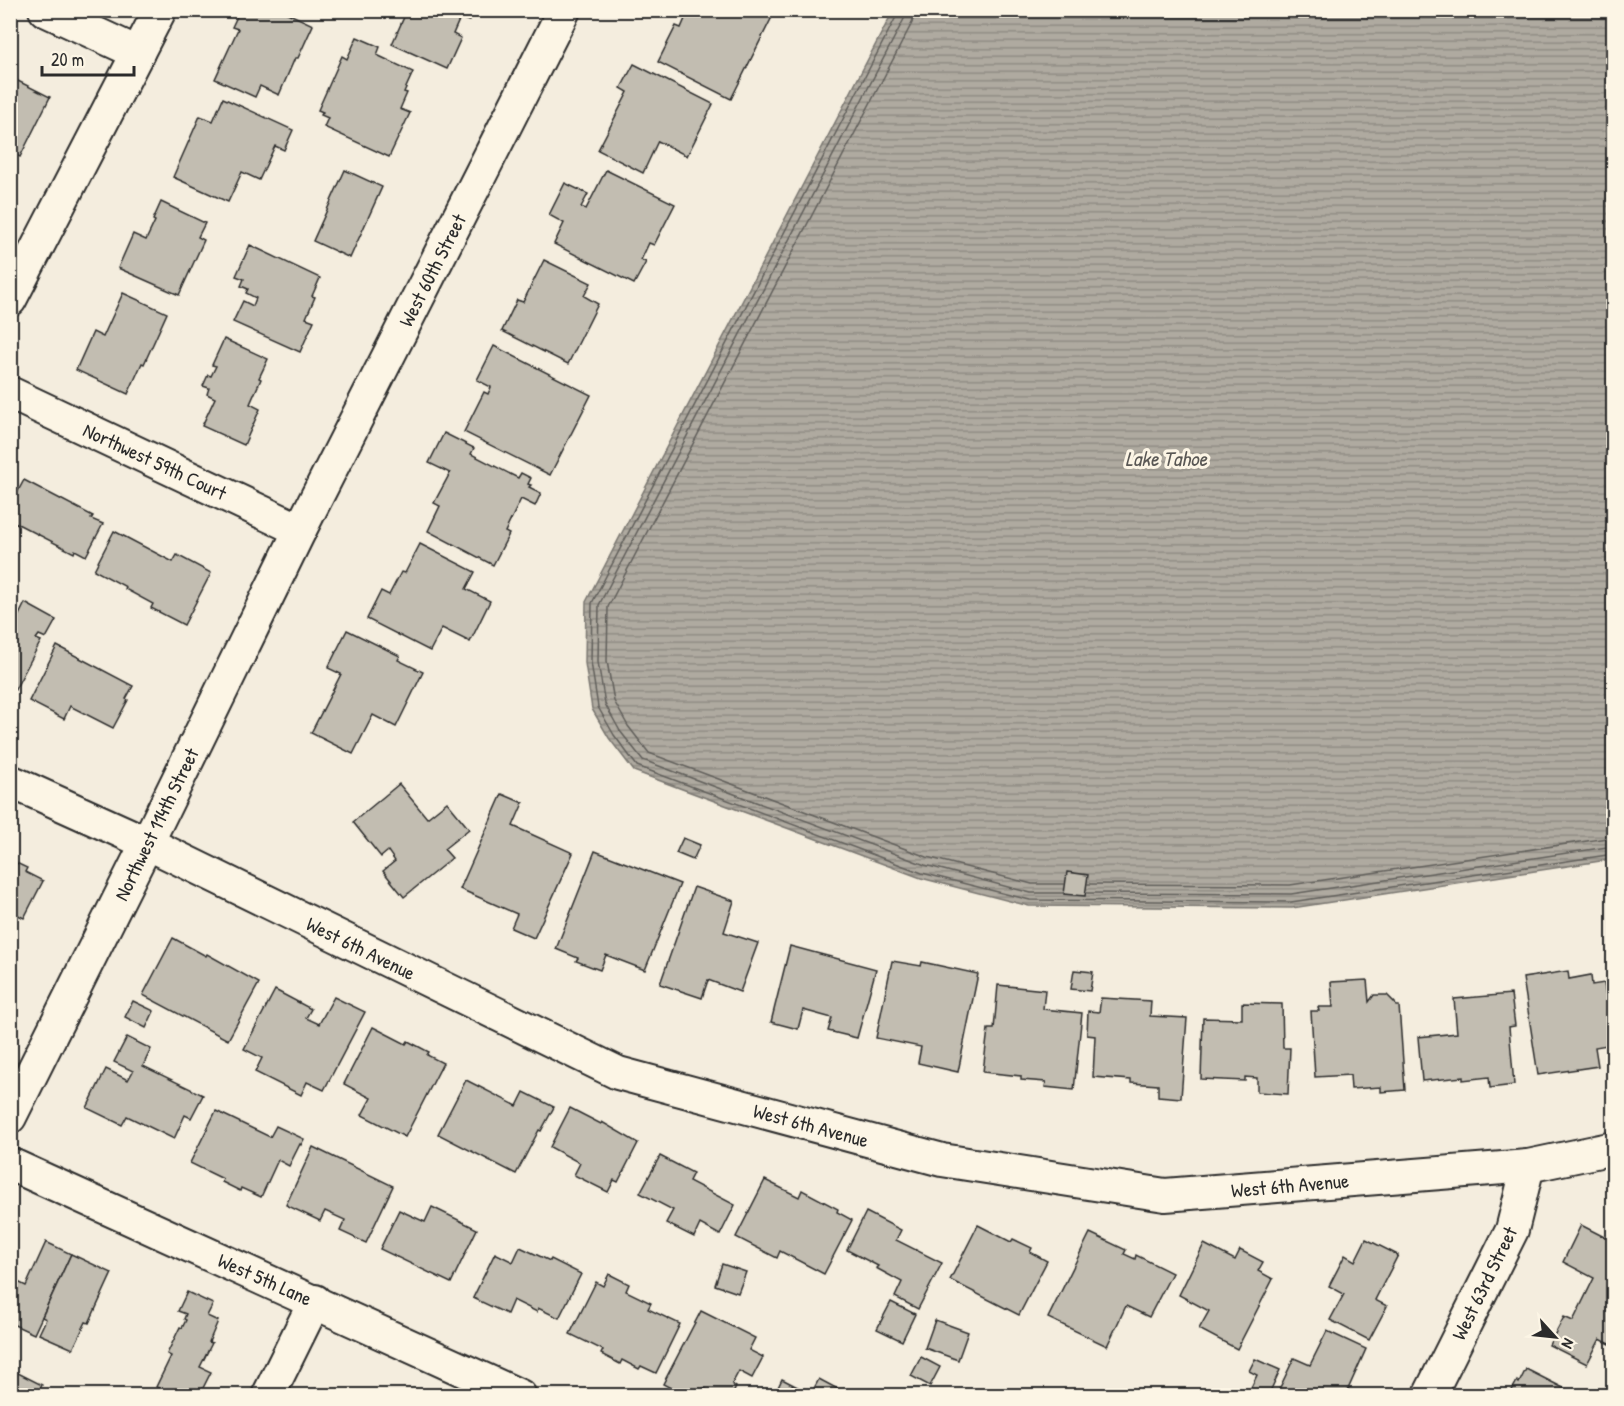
<svg xmlns="http://www.w3.org/2000/svg" width="1624" height="1406" viewBox="0 0 1624 1406" font-family="'Patrick Hand',sans-serif">
  <style>
    .water { fill: url(#water-rules); stroke: #7a7771; stroke-width: 1.5 }
    .lines { fill: none; stroke-linecap: round; stroke-linejoin: round }
    .shore { stroke: #605e5a; stroke-width: 1.5 }
    .building { fill: #c2bdb1; stroke: #2b2b2b; stroke-width: 1.5 }
    .minor-casing { stroke: #2b2b2b; stroke-width: 36 }
    .minor { stroke: #fcf5e5; stroke-width: 32 }
    .labels { text-anchor: middle; dominant-baseline: central; stroke-width: 6; stroke-linejoin: round; paint-order: stroke }
    .street-label { font-size: 20px; fill: #2b2b2b; stroke: #fcf5e5 }
    .water-label { font-size: 21px; font-style: italic; fill: #595754; stroke: #fcf5e5 }
  </style>
  <defs>
    <pattern id="water-rules" width="6" height="5" patternUnits="userSpaceOnUse" patternTransform="scale(1.5)"><rect width="6" height="5" fill="#afaaa0"/><path d="M0 2.5h6" fill="none" stroke="#8f8b83"/></pattern>
  </defs>
  <rect width="100%" height="100%" fill="#f4edde"/>
  <filter id="ink" filterUnits="userSpaceOnUse"><feTurbulence type="fractalNoise" baseFrequency=".0167" numOctaves="2"/><feDisplacementMap in="SourceGraphic" scale="12" xChannelSelector="R" yChannelSelector="G"/><feConvolveMatrix kernelMatrix="1 2 1 2 8 2 1 2 1" color-interpolation-filters="sRGB"/></filter>
  <g filter="url(#ink)">
    <path class="water" d="M893,11h720v848l-321,49 -263,-2 -108,-28 -287,-107 -25,-33 -17,-29 -7,-46 1,-61z"/>
    <g class="lines">
      <g class="shore">
        <path d="M898,10l-1,5 -305,588 -1,59 7,45 16,28 23,31 285,107 108,27 261,2 323,-48"/>
        <path d="M906,10l-2,9 -305,586 -1,57 7,42 15,27 23,29 282,105 106,28h32"/>
        <path d="M915,10l-3,13 -304,584 -1,54 7,40 14,25 21,27 278,104 105,27h32"/>
        <path d="M1088,884l202,1 324,-48"/>
        <path d="M1087,893l204,1 323,-48"/>
      </g>
    </g>
    <g class="building">
      <path d="M240,10h41l32,15 -15,33h-3l-16,37 -19,-9 -5,11 -40,-18 23,-50 -6,-2z"/>
      <path d="M389,10h85l-5,11 -9,-3 -7,16 8,4 -14,31 -55,-25 12,-27z"/>
      <path d="M680,10h79l13,7 -41,82 -73,-37 18,-36 5,2 6,-14z"/>
      <path d="M357,37l23,10 -3,8 36,17 -9,20 3,1 -7,16 10,4 -21,44 -65,-30 4,-9 -7,-3 2,-3 -5,-2 24,-54 5,3z"/>
      <path d="M634,64l79,40 -26,52 -29,-15 -15,32 -45,-23 30,-58 -7,-4z"/>
      <path d="M10,77l40,20 -30,60 -10,-5z"/>
      <path d="M223,98l70,32 -9,20 -9,-4 -16,34 -17,-8 -14,30 -55,-25 27,-61 13,5z"/>
      <path d="M345,170l37,17 -32,71 -37,-17z"/>
      <path d="M606,170l69,34 -21,41 -5,-2 -8,17 5,2 -12,22 -80,-40 10,-21 -15,-8 16,-32 23,11 -7,13 5,2z"/>
      <path d="M161,202l44,21 -7,14 6,3 -25,55 -61,-27 15,-34 13,6 9,-19 -2,-1z"/>
      <path d="M250,245l70,33 -8,18 3,1 -9,21 8,3 -14,31 -67,-30 10,-21 10,5 3,-8 -10,-5 2,-4 -7,-3 3,-7 -8,-3z"/>
      <path d="M544,260l47,23 -7,13 14,8 -30,60 -66,-33 15,-31 6,2z"/>
      <path d="M123,293l44,20 -23,51 -2,-1 -14,31 -52,-24 17,-38 10,5z"/>
      <path d="M224,339l44,20 -9,19 2,1 -11,25 10,5 -16,36 -42,-19 13,-28 -8,-4 2,-6 -6,-2 5,-11 3,1 5,-10 -4,-1z"/>
      <path d="M494,346l97,49 -41,80 -86,-43 20,-40 4,2 3,-7 -14,-7z"/>
      <path d="M444,433l30,15 -3,6 47,24 3,-5 10,5 -3,6 3,1 -2,2 12,6 -6,13 -14,-7 -16,33 4,2 -16,31 -65,-34 12,-25 -6,-3 16,-30 -21,-10z"/>
      <path d="M24,480l69,36 -2,3 12,5 -17,32 -11,-6 -1,3 -64,-33v-14z"/>
      <path d="M114,531l59,31 4,-7 34,18 -27,52 -33,-17 2,-4 -28,-15 1,-2 -32,-17z"/>
      <path d="M420,544l55,28 -9,17 24,12 -20,41 -28,-14 -12,23 -63,-32 14,-28 8,4 12,-23 4,1z"/>
      <path d="M25,603l31,17 -10,18 -7,-3 -3,4 5,2 -31,58v-88l9,4z"/>
      <path d="M347,630l53,26 -2,4 25,12 -27,55 -23,-12 -20,39 -42,-21 30,-59 -13,-6z"/>
      <path d="M57,646l76,40 -7,13 2,1 -15,28 -43,-22 -6,13 -35,-18z"/>
      <path d="M399,784l28,34 20,-16 22,27 -25,20 8,9 -48,39 -21,-26 12,-10 -7,-10 -7,6 -28,-35z"/>
      <path d="M502,794l21,9 -10,23 60,27 -39,85 -23,-10 6,-14 -57,-25z"/>
      <path d="M683,838l17,7 -7,15 -17,-7z"/>
      <path d="M595,851l85,33 -35,86 -39,-15 -6,15 -24,-9 2,-3 -22,-9z"/>
      <path d="M10,860l17,8 -2,4 18,9 -19,37 -14,-7z"/>
      <path d="M1067,872l21,3 -3,21 -21,-2z"/>
      <path d="M694,887l40,14 -10,31 34,11 -18,49 -32,-12 -6,18 -42,-14z"/>
      <path d="M173,938l33,18 1,-2 52,29 -31,57 -85,-45z"/>
      <path d="M790,946l86,23 -19,69 -29,-7 4,-13 -29,-8 -5,19 -27,-7z"/>
      <path d="M892,961l29,5 1,-4 56,12 -20,98 -40,-9 3,-16 -45,-9z"/>
      <path d="M1074,970l19,2 -3,19 -19,-2z"/>
      <path d="M1568,971l1,8 22,-4 1,10 12,-2 9,61 -18,3 3,19 -60,9 -15,-97z"/>
      <path d="M1367,980l2,22 5,-7h13l8,8 1,3h3l6,84 -24,2v-5l-30,2 -1,-14 -35,2 -4,-66h8l-1,-4h15l-2,-25z"/>
      <path d="M998,985l47,5 -2,19 39,4 -8,77 -29,-3 1,-5 -25,-2v-4l-38,-4 5,-43h6z"/>
      <path d="M275,990l36,19 -5,9 13,6 15,-27 31,15 -41,78 -17,-8 -6,13 -46,-23 7,-14 -18,-9z"/>
      <path d="M1511,994l4,32 -6,1 5,58 -24,3 -1,-11 -26,3v-3l-41,4 -4,-44 39,-4 -3,-34z"/>
      <path d="M1101,998l50,3 -1,15 37,2 -6,80 -23,-2v-11l-27,-2v-3l-38,-3 2,-41 -8,-1 1,-24 11,1z"/>
      <path d="M133,1001l21,10 -8,17 -21,-11z"/>
      <path d="M1242,1003l40,1 1,44h7l-2,46 -31,-2v-14l-12,-1v4l-44,-2 2,-61 39,1z"/>
      <path d="M373,1027l33,17 2,-3 21,11 -2,3 16,8 -38,74 -43,-22 9,-17 -27,-14z"/>
      <path d="M127,1037l24,12 -8,17 60,29 -12,23 -6,-3 -11,24 -47,-23 -5,9 -35,-17 19,-39 22,11 5,-9 -19,-9z"/>
      <path d="M466,1080l51,26 7,-14 30,15 -13,24 -2,-1 -23,44 -78,-40z"/>
      <path d="M570,1108l31,16 1,-2 36,21 -20,39 -4,-2 -6,12 -34,-17 6,-12 -30,-16z"/>
      <path d="M216,1111l54,26 6,-11 28,13 -3,6 -1,-1 -11,22 -11,-6 -17,37 -20,-9 -1,3 -18,-9 1,-3 -33,-16z"/>
      <path d="M313,1147l80,39 -27,57 -26,-12 5,-11 -20,-9 -5,10 -34,-16z"/>
      <path d="M660,1156l33,17 -4,8 46,24 -15,30 -20,-11 -6,13 -28,-14 7,-13 -33,-17z"/>
      <path d="M765,1180l34,17 3,-7 36,19 -1,3 15,8 -28,54 -44,-23 -3,7 -41,-21z"/>
      <path d="M432,1207l45,22 -26,54 -71,-34 19,-39 26,12z"/>
      <path d="M866,1212l35,18 -5,10 46,23 -24,46 -23,-12 7,-15 -26,-14 2,-2 -31,-16z"/>
      <path d="M978,1225l33,17 2,-3 19,9 -2,4 17,9 -28,54 -69,-35z"/>
      <path d="M1581,1225l33,17v104l-14,-7 -13,25 -38,-19 15,-28 9,4 21,-43 -31,-16z"/>
      <path d="M1090,1233l36,17 -2,4 11,5 1,-4 36,18 -23,44 -23,-11 -19,40 -59,-28z"/>
      <path d="M1366,1239l32,16 -23,45 12,6 -18,34 -39,-20 14,-26 -15,-8 16,-31 10,6z"/>
      <path d="M46,1242l25,12 -37,80 -24,-11v-35l4,-8 12,6z"/>
      <path d="M1204,1244l31,16 5,-10 23,12 -5,9 15,8 -36,70 -38,-20 10,-18 -30,-16z"/>
      <path d="M520,1247l30,14 1,-2 30,15 -22,44 -21,-10 -1,4 -24,-12 -6,14 -34,-16 22,-45 18,9z"/>
      <path d="M71,1254l41,19 -23,50 -3,-1 -13,27 -34,-15 7,-15 -4,-2z"/>
      <path d="M722,1264l24,8 -8,21 -23,-8z"/>
      <path d="M609,1274l20,10 -3,7 25,12 -3,6 32,15 -24,49 -15,-7 -2,3 -17,-9 -2,4 -19,-10 2,-4 -33,-16 26,-52 7,4z"/>
      <path d="M187,1292l26,12 -6,12 11,5 -9,21 3,1 -12,24 11,5 -12,24h-25l-18,-9 15,-31 -4,-2 13,-27 2,1 4,-8 -2,-1 2,-5 -8,-3z"/>
      <path d="M891,1302l24,12 -13,27 -25,-12z"/>
      <path d="M701,1311l54,27 -6,12 14,7 -11,21 -13,-7 -7,13 4,3 -4,9h-15l-13,-8 -4,8h-14l-23,-12z"/>
      <path d="M935,1320l33,12 -10,28 -33,-12z"/>
      <path d="M1327,1331l39,18 -21,47h-69l18,-38 16,7z"/>
      <path d="M921,1357l19,10 -10,19 -19,-10z"/>
      <path d="M1255,1359l25,11 -12,26h-21l10,-21 -8,-4z"/>
      <path d="M10,1369l32,16 -5,11h-27z"/>
      <path d="M1526,1369l53,27h-70l8,-15 2,2z"/>
      <path d="M782,1379l29,15 8,-15 32,17h-77z"/>
    </g>
    <g class="lines">
      <defs>
        <g id="minor">
          <path d="M45,10l93,43"/>
          <path d="M10,300l150,-290"/>
          <path d="M10,393l290,137"/>
          <path d="M10,781l137,62 471,230 324,87 223,35 363,-29 86,-18"/>
          <path d="M10,1117l137,-274 153,-313 264,-520"/>
          <path d="M10,1164l510,232"/>
          <path d="M268,1396l47,-95"/>
          <path d="M1429,1396l83,-166 16,-64"/>
        </g>
      </defs>
      <use href="#minor" class="minor-casing"/>
      <use href="#minor" class="minor"/>
    </g>
  </g>
  <g class="labels">
    <g class="street-label">
      <text transform="translate(432 270) rotate(-63)">West 60th Street</text>
      <text transform="translate(155 461) rotate(25)">Northwest 59th Court</text>
      <text transform="translate(156 824) rotate(-64)">Northwest 114th Street</text>
      <text transform="translate(361 948) rotate(26)">West 6th Avenue</text>
      <text transform="translate(811 1125) rotate(15)">West 6th Avenue</text>
      <text transform="translate(1290 1185) rotate(-5)">West 6th Avenue</text>
      <text transform="translate(265 1279) rotate(24)">West 5th Lane</text>
      <text transform="translate(1484 1283) rotate(-64)">West 63rd Street</text>
    </g>
    <g class="water-label">
      <text x="1166" y="458">Lake Tahoe</text>
    </g>
  </g>
  <rect width="1624" height="1406" fill="none" stroke="#fcf5e5" stroke-width="36"/>
  <rect x="18" y="18" width="1588" height="1370" fill="none" stroke="#2b2b2b" stroke-width="2" filter="url(#ink)"/>
  <g transform="translate(1555 1337) rotate(117)" stroke="#fcf5e5" stroke-width="4.5" paint-order="stroke">
  <path d="M0-4.5L10 22L0 15L-10 22Z" fill="#2b2b2b"/>
  <text y="-9" font-size="16" font-weight="bold" text-anchor="middle" fill="#2b2b2b">N</text>
  </g>
  <path d="M42 66v9h92v-9" fill="none" stroke="#2b2b2b" stroke-width="3"/>
  <text x="51" y="66" font-size="18" fill="#2b2b2b" stroke="#fcf5e5" stroke-width="4.5" paint-order="stroke">20 m</text>
</svg>
